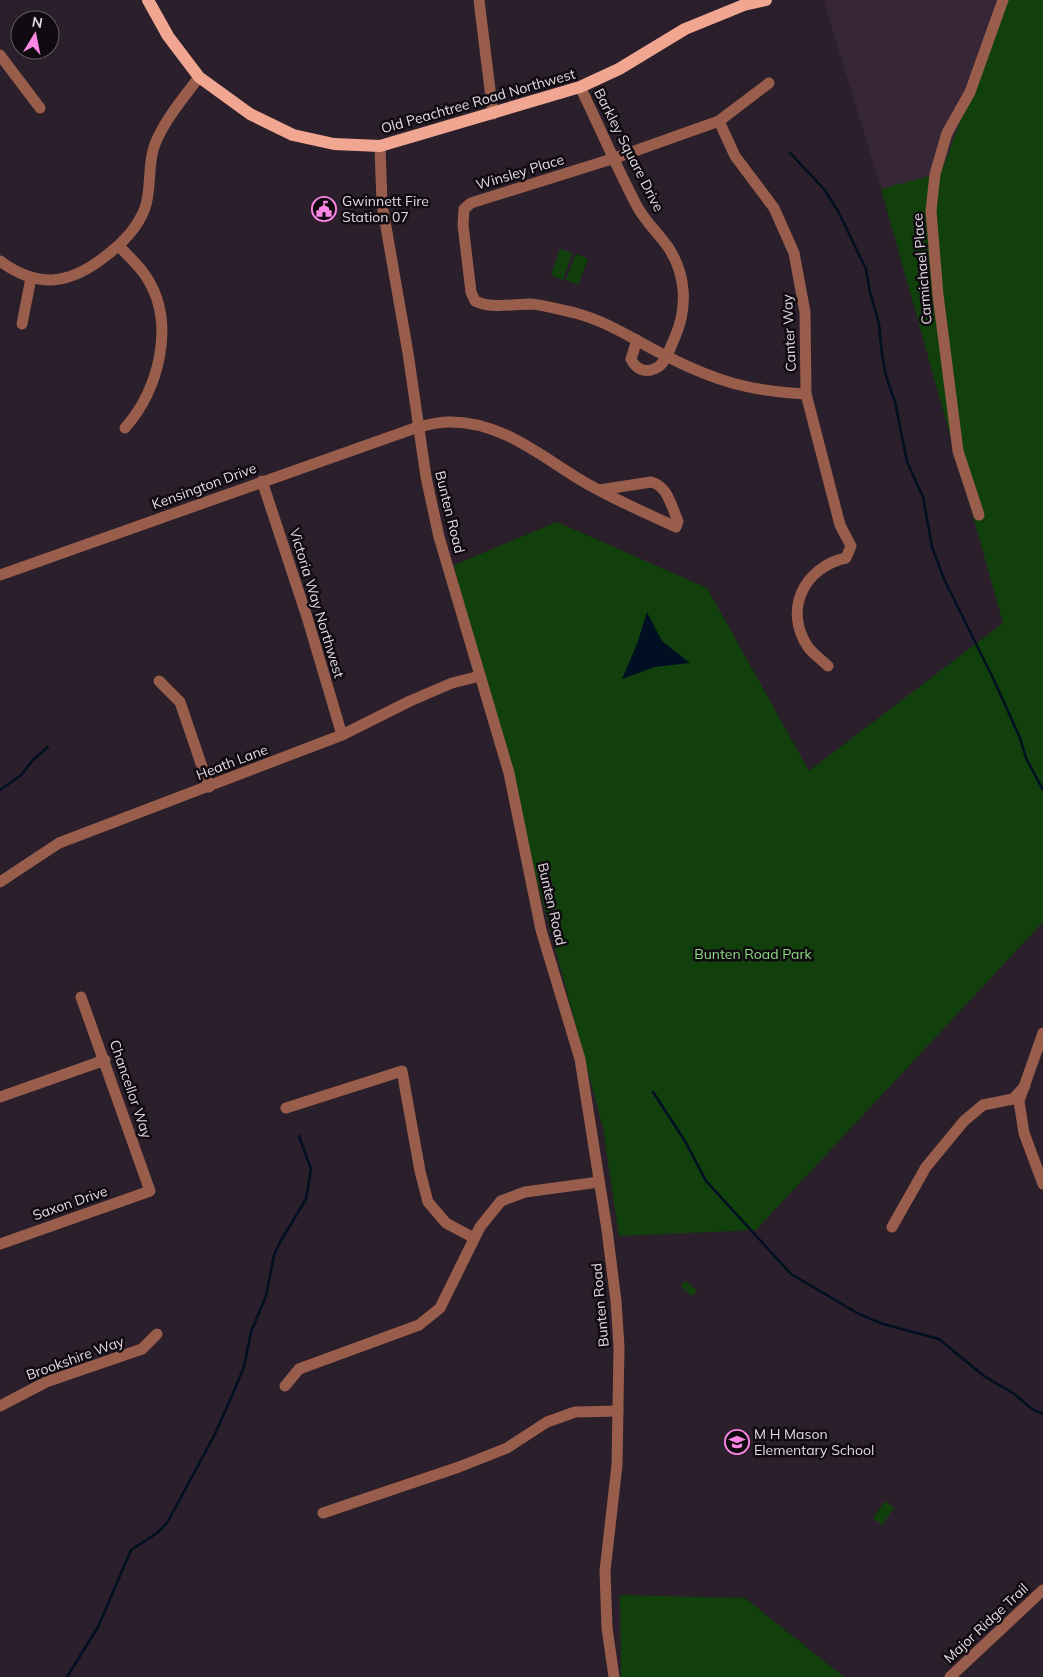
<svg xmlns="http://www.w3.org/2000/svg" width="1043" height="1677" viewBox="0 0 1043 1677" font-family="Mulish,sans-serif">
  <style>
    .built { fill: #362636 }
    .green { fill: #12400d }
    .water { fill: #000f22 }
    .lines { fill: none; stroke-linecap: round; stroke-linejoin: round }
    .stream { stroke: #000f22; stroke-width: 2.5 }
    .minor { stroke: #995d4c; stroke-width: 11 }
    .major { stroke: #f1a691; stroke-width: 12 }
    .labels { text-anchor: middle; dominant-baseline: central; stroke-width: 5; stroke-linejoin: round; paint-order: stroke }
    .street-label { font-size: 14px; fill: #e1d9e1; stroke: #100b10 }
    .poi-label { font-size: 14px; fill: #e1d9e1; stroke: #100b10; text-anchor: start }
    .park-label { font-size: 14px; fill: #89de7e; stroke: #100b10 }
  </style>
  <rect width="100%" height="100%" fill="#2a1f2a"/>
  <path class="built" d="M830,0h173l1,2 -63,171 -60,16 -57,-187z"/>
  <g class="green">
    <path d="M1003,0h40v922l-287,308 -137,6 -16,-108 -59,-222 -50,-179 -40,-162 103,-43 150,66 102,183 194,-148 -122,-434 60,-16 63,-170z"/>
    <path d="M560,249l12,4 -9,27 -12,-5z"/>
    <path d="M576,254l12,5 -10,26 -12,-5z"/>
    <path d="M686,1281l11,10 -5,5 -11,-10z"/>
    <path d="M885,1501l9,7 -12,17 -9,-7z"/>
    <path d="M620,1595l125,3 99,79h-223z"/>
  </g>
  <path class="water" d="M647,612l15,29 28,22 -35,4 -33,12 15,-35z"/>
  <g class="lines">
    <g class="stream">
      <path d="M790,153l34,36 14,22 28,58 4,23 9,32 3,30 4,22 9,26 12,60 16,35 9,50 12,32 49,99 27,60 6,20 17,32"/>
      <path d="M0,790l21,-15 12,-15 15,-13"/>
      <path d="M653,1092l32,49 21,40 85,93 68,40 24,10 56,15 45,37 29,17 19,16 11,5"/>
      <path d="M67,1677l31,-50 33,-77 26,-17 10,-10 48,-89 19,-43 10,-24 7,-35 15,-36 8,-41 6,-13 26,-43 5,-30 -12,-33"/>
    </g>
    <g class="minor">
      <path d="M479,0l14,114"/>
      <path d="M0,55l40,53"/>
      <path d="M769,83l-50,38 -104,37 -144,45 -7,6 -1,16 8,67 4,9c17,8 37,3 56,3 14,1 30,6 44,9 35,9 62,29 93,44 50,25 82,34 138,37"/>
      <path d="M580,87c20,40 37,82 58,121 8,14 20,25 30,39 18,27 20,60 7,90 -5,10 -8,24 -17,30 -11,7 -22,3 -27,-8l6,-19"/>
      <path d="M719,121l16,35 39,52 20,45 11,59 1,82 34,131 11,21 -5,12c-42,9 -63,52 -38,89 5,7 14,13 20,19"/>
      <path d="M380,146l2,58 26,149 18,124 13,60 70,236 32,157 39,129 27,171 9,71 3,46 -2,118 -12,106 2,57 7,49"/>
      <path d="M119,246c9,10 21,20 28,32 29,46 12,111 -22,150"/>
      <path d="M0,261c39,29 71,23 107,-6 15,-11 31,-28 38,-47 7,-20 2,-44 10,-64 10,-25 28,-45 44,-67"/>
      <path d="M22,324l9,-46"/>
      <path d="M262,481l45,136 35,118"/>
      <path d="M979,515l-21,-64 -20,-156 -7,-84 4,-37 12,-41 23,-41 33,-92"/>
      <path d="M0,575l418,-148c10,-2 20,-5 30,-5 52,-1 90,32 131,57 31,19 65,33 97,48l2,-6c-7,-15 -10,-35 -27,-39l-52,8"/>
      <path d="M159,681l21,21 29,85"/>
      <path d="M0,882l59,-39 283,-108 68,-34 42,-18 28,-7"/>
      <path d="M1043,1033l-24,68 5,32 19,51"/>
      <path d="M0,1097l105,-37"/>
      <path d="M286,1108l116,-37 18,100 8,31 18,21 28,15"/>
      <path d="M892,1227l34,-60 38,-46 19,-16 30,-6 12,-13"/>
      <path d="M0,1244l150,-53 -69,-194"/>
      <path d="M285,1386l14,-17 120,-44 21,-17 40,-81 21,-26 24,-9 74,-10"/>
      <path d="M0,1406l46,-24 96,-33 15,-15"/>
      <path d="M323,1513l136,-46 48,-19 40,-26 28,-10 43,-1"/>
      <path d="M950,1677l93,-87"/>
    </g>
    <path class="major" d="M148,0l20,36 31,41 51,37 43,21 41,9 46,2 200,-59 39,-18 66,-40 59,-24 22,-5"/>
  </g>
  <defs>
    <symbol id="civic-ring" viewBox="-11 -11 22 22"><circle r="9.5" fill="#100b10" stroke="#fc86e4" stroke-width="1.5"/><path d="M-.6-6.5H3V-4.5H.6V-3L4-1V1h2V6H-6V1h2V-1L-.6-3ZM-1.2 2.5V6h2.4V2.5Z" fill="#fc86e4"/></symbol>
    <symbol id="school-ring" viewBox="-11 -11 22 22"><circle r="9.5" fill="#100b10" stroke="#fc86e4" stroke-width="1.5"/><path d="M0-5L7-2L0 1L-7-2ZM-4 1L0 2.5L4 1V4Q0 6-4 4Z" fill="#fc86e4"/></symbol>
  </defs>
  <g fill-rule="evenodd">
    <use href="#civic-ring" x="310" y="195" width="28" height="28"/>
    <use href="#school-ring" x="723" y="1428" width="28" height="28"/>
  </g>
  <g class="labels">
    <g class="street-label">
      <text transform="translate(478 101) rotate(-16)">Old Peachtree Road Northwest</text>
      <text transform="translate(629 150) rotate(63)">Barkley Square Drive</text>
      <text transform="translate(520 172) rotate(-17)">Winsley Place</text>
      <text transform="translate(922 269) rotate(-95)">Carmichael Place</text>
      <text transform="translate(789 333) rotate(-93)">Canter Way</text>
      <text transform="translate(204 486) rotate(-20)">Kensington Drive</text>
      <text transform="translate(450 512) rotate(76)">Bunten Road</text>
      <text transform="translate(317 603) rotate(73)">Victoria Way Northwest</text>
      <text transform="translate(232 762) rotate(-21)">Heath Lane</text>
      <text transform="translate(552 904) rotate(77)">Bunten Road</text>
      <text transform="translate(131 1089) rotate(71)">Chancellor Way</text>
      <text transform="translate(70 1203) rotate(-19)">Saxon Drive</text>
      <text transform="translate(600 1305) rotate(-95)">Bunten Road</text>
      <text transform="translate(75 1358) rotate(-20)">Brookshire Way</text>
      <text transform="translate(986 1623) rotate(-43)">Major Ridge Trail</text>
    </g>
    <g class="poi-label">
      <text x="342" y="201">Gwinnett Fire<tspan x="342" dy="16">Station 07</tspan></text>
      <text x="754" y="1434">M H Mason<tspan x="754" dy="16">Elementary School</tspan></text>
    </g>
    <g class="park-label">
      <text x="753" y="954">Bunten Road Park</text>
    </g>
  </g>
  <g transform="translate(35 35) rotate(10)"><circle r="24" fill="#100b10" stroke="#645d64"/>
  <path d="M0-4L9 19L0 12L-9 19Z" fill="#fc86e4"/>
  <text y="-8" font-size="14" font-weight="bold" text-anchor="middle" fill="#e1d9e1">N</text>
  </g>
</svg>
